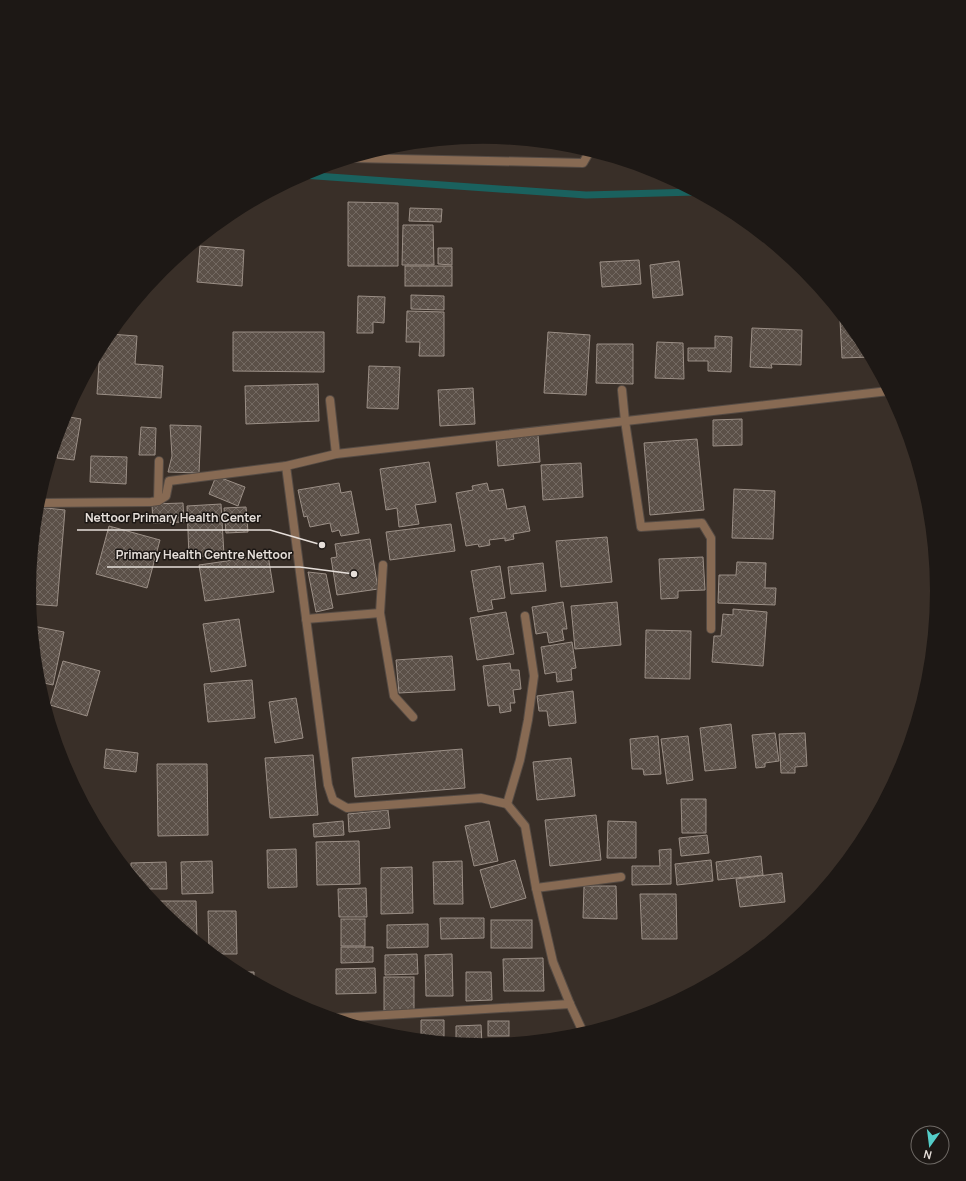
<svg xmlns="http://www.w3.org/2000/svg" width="966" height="1181" viewBox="0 0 966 1181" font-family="Manrope,sans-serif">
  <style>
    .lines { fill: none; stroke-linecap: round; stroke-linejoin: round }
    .stream { stroke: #1a615e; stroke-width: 7 }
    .building { fill: url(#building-cross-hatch); stroke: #9b8f86 }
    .service-casing { stroke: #554b44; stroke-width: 10 }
    .minor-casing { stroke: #554b44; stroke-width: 10 }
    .tertiary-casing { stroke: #554b44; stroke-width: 10 }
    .service { stroke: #876a53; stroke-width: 8 }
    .minor { stroke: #876a53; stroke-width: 8 }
    .tertiary { stroke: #876a53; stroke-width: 8 }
    .leader { fill: none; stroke: #e6dfda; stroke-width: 1.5 }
    .callout-dot { fill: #e6dfda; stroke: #1d1815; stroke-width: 1.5 }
    .callout-label { font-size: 12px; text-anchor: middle; font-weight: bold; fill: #e6dfda; stroke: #1d1815; stroke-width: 3; stroke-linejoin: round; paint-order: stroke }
  </style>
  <defs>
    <pattern id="building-cross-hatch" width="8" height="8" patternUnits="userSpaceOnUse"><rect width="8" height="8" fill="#5b5048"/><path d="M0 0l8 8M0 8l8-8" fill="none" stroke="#736962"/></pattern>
  </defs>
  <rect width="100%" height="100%" fill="#392f28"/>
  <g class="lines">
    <path class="stream" d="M302,175l284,20 110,-3"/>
  </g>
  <g class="building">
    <path d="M348,202l50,1v63h-50z"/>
    <path d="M410,208l32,1 -1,13 -32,-1z"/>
    <path d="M403,225h30l1,40h-32z"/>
    <path d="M200,246l44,4 -2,36 -45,-4z"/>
    <path d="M438,248h14v17l-14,-1z"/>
    <path d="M639,260l2,24 -39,3 -2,-25z"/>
    <path d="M679,261l4,34 -30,3 -3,-33z"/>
    <rect x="405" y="266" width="47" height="20"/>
    <path d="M411,295l33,1v14l-33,-1z"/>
    <path d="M358,296l27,1 -1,26 -11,-1v11h-16z"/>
    <path d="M407,311l37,1v44h-25l1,-14h-14z"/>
    <path d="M845,319l16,19 10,19 -29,1 -2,-38z"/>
    <path d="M752,328l50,2 -1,35 -30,-1 1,4 -22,-1z"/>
    <path d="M233,332h91v40l-91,-1z"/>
    <path d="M548,332l42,3 -4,60 -42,-2z"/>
    <path d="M109,334l28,2 -2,28 28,2 -2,32 -64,-4 3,-46z"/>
    <path d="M715,336l17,1 -1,35 -23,-1v-10h-20v-13h27z"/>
    <path d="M657,342l26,1 1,36 -29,-1z"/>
    <path d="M597,344h36v40l-37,-1z"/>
    <path d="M369,366l31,1 -2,42 -31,-1z"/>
    <path d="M318,384l1,37 -73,3 -1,-38z"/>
    <path d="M473,388l2,36 -35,2 -2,-36z"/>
    <path d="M64,416l17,3 -7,41 -17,-2 2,-12h-4z"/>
    <path d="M742,419v26l-29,1v-26z"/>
    <path d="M170,425l31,1 -2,47 -31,-1 4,-16z"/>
    <path d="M141,427l15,1 -1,27h-16z"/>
    <path d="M538,435l2,27 -42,4 -2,-27z"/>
    <path d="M697,439l7,71 -54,5 -6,-72z"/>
    <path d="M91,456l36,1 -1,27 -36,-2z"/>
    <path d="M429,462l7,40 -21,3 4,19 -20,3 -2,-19 -11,2 -6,-41z"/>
    <path d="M581,463l2,34 -40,3 -2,-35z"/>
    <path d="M216,476l29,11 -7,19 -29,-12z"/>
    <path d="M339,483l2,10 10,-2 8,42 -18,3 -2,-6 -7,2 -2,-9 -20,4 -3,-11 -3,1 -6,-27z"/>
    <path d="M487,483l2,8 14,-2 4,20 18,-3 5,25 -17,3 1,5 -9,2v-3l-16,2 1,5 -11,2 -1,-3 -12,2 -10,-53 17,-3 -1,-4z"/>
    <path d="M734,489l41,2 -2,48 -41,-1z"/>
    <path d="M183,503l1,19 -31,1 -1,-19z"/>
    <path d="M221,504l3,51 -35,2 -2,-51z"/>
    <path d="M37,507l28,3 -8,96 -27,-2 -1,-14z"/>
    <path d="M246,507l2,25 -22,1 -2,-25z"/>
    <path d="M451,524l4,27 -65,9 -4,-28z"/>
    <path d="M109,526l51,14 -13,48 -51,-14z"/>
    <path d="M607,537l5,45 -51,5 -5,-46z"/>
    <path d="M370,539l8,50 -41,6 -6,-37 6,-1 -2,-13z"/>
    <path d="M268,555l6,37 -69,9 -6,-36z"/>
    <path d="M703,557l2,33 -27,1v7l-17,1 -2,-40z"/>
    <path d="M737,562l29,1 -1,25h11l-1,17 -57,-2 1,-28h17z"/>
    <path d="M543,563l3,28 -35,3 -3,-27z"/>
    <path d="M500,566l5,32 -14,2 2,9 -15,3 -7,-41z"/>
    <path d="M308,572l18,2 7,34 -17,4z"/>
    <path d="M563,602l4,27h-5l2,11 -15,3 -2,-11 -11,2 -4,-27z"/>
    <path d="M617,602l4,43 -46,4 -4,-43z"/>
    <path d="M733,609l34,3 -4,54 -51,-4 2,-26h7l2,-22 10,1z"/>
    <path d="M506,612l8,42 -37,6 -7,-42z"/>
    <path d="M239,619l7,47 -35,6 -8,-48z"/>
    <path d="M33,626l31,6 -11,53 -14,-3z"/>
    <path d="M646,630l45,1 -1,48 -45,-1z"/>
    <path d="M572,642l4,26 -5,1 1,11 -15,2 -1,-10 -11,2 -4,-27z"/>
    <path d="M452,656l3,34 -56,3 -3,-33z"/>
    <path d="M63,661l37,10 -13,45 -37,-11z"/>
    <path d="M510,663l1,7h8l2,19 -8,1 2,13h-5l1,8 -11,2 -1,-8 -11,1 -5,-40z"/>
    <path d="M252,680l3,38 -47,4 -4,-38z"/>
    <path d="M573,691l3,32 -27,3 -2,-15h-8l-2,-15z"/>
    <path d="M296,698l7,40 -28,5 -6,-41z"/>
    <path d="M731,724l5,44 -31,3 -5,-43z"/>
    <path d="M775,733l4,28 -14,2v4l-9,1 -4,-33z"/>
    <path d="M805,733l2,33 -12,1v6h-14l-2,-39z"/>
    <path d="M658,736l3,38 -17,1 -1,-6h-11l-2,-30z"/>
    <path d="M688,736l5,44 -26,4 -6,-45z"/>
    <path d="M106,749l32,4 -2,19 -32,-4z"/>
    <path d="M462,749l3,39 -110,9 -3,-39z"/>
    <path d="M313,755l5,60 -48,3 -5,-60z"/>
    <path d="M571,758l4,38 -38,4 -4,-38z"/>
    <path d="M157,764h50l1,71 -50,1z"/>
    <path d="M681,799h25v34h-24z"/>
    <path d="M388,810l2,18 -41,4 -1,-18z"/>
    <path d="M596,815l5,45 -51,6 -5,-46z"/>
    <path d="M343,821l1,14 -30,2 -1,-13z"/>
    <path d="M489,821l9,40 -24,5 -9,-40z"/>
    <path d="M608,821l28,1v36h-29z"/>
    <path d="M707,835l2,18 -28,3 -2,-18z"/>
    <path d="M359,841l1,43 -43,1 -1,-43z"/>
    <path d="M296,849l1,38 -29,1 -1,-38z"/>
    <path d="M671,849v35l-39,1v-19h28l-1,-16z"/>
    <path d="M761,856l2,19 -45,5 -2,-18z"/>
    <path d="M515,860l11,38 -35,10 -11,-38z"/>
    <path d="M711,860l2,21 -36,4 -2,-21z"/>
    <path d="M212,861l1,32 -31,1 -1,-32z"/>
    <path d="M462,861l1,43h-29l-1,-42z"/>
    <path d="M166,862l1,27h-24l-12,-15v-11z"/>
    <path d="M412,867l1,46 -32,1v-46z"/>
    <path d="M782,873l3,29 -45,5 -4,-28z"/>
    <path d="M584,886h32l1,33 -34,-1z"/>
    <path d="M366,888l1,29h-28l-1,-28z"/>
    <path d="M640,894h36l1,45h-35z"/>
    <path d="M155,901h41l1,39 -35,-29 -7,-8z"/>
    <path d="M208,911h28l1,43h-23l-5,-4z"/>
    <path d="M440,918h44v20l-43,1z"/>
    <rect x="341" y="919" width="24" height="27"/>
    <rect x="491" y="920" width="41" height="28"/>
    <path d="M428,924v23l-41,1v-23z"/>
    <path d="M341,947h32v15l-32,1z"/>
    <path d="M417,954l1,20 -33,1v-20z"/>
    <path d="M452,954l1,42h-27l-1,-41z"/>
    <path d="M543,958l1,33h-40l-1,-32z"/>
    <path d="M375,968l1,25 -40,1v-25z"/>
    <path d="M239,972h15v8z"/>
    <path d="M466,972h25l1,28 -26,1z"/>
    <rect x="384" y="977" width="30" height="34"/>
    <path d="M421,1020h23v21l-23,-3z"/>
    <rect x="488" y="1021" width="21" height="15"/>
    <path d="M481,1025l1,19 -26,-2v-16z"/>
    <path d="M389,1034h26v4l-21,-2z"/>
  </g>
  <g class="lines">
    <defs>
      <g id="service">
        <path d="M383,565l-3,48 14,83 19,21"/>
        <path d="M306,619l74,-6"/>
        <path d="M507,804l13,-44 8,-40 6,-44 -9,-60"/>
      </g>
      <g id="minor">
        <path d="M353,158l230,5 7,-12"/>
        <path d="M622,390l3,31 16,106 61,-4 9,15v91"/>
        <path d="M330,400l6,54"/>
        <path d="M286,466l42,319 5,15 14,8 134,-10 26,6 18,22 11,62 17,74 17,42 13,28"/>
        <path d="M158,501l1,-40"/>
        <path d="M536,888l85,-11"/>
        <path d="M336,1018l234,-14"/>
      </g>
      <path id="tertiary" d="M38,503l113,-1 7,-1 8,-5 3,-15 117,-15 50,-12 553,-63"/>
    </defs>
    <use href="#service" class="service-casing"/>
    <use href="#minor" class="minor-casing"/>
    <use href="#tertiary" class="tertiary-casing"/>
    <use href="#service" class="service"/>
    <use href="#minor" class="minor"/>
    <use href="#tertiary" class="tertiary"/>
  </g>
  <path d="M0 0H966V1181H0ZM36 591a447 447 0 1 1 894 0a447 447 0 1 1-894 0Z" fill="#1d1815" fill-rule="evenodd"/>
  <path class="leader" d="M322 545L270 530H77M354 574L300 567H107"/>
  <g class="callout-dot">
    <circle cx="322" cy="545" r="4"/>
    <circle cx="354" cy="574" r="4"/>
  </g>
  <g class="callout-label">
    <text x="173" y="522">Nettoor Primary Health Center</text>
    <text x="204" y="559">Primary Health Centre Nettoor</text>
  </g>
  <g transform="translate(930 1145) rotate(194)"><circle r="19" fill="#1d1815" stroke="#6d6864"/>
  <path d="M0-3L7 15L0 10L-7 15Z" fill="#54cdc8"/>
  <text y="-6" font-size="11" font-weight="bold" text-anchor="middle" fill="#e6dfda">N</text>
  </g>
</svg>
